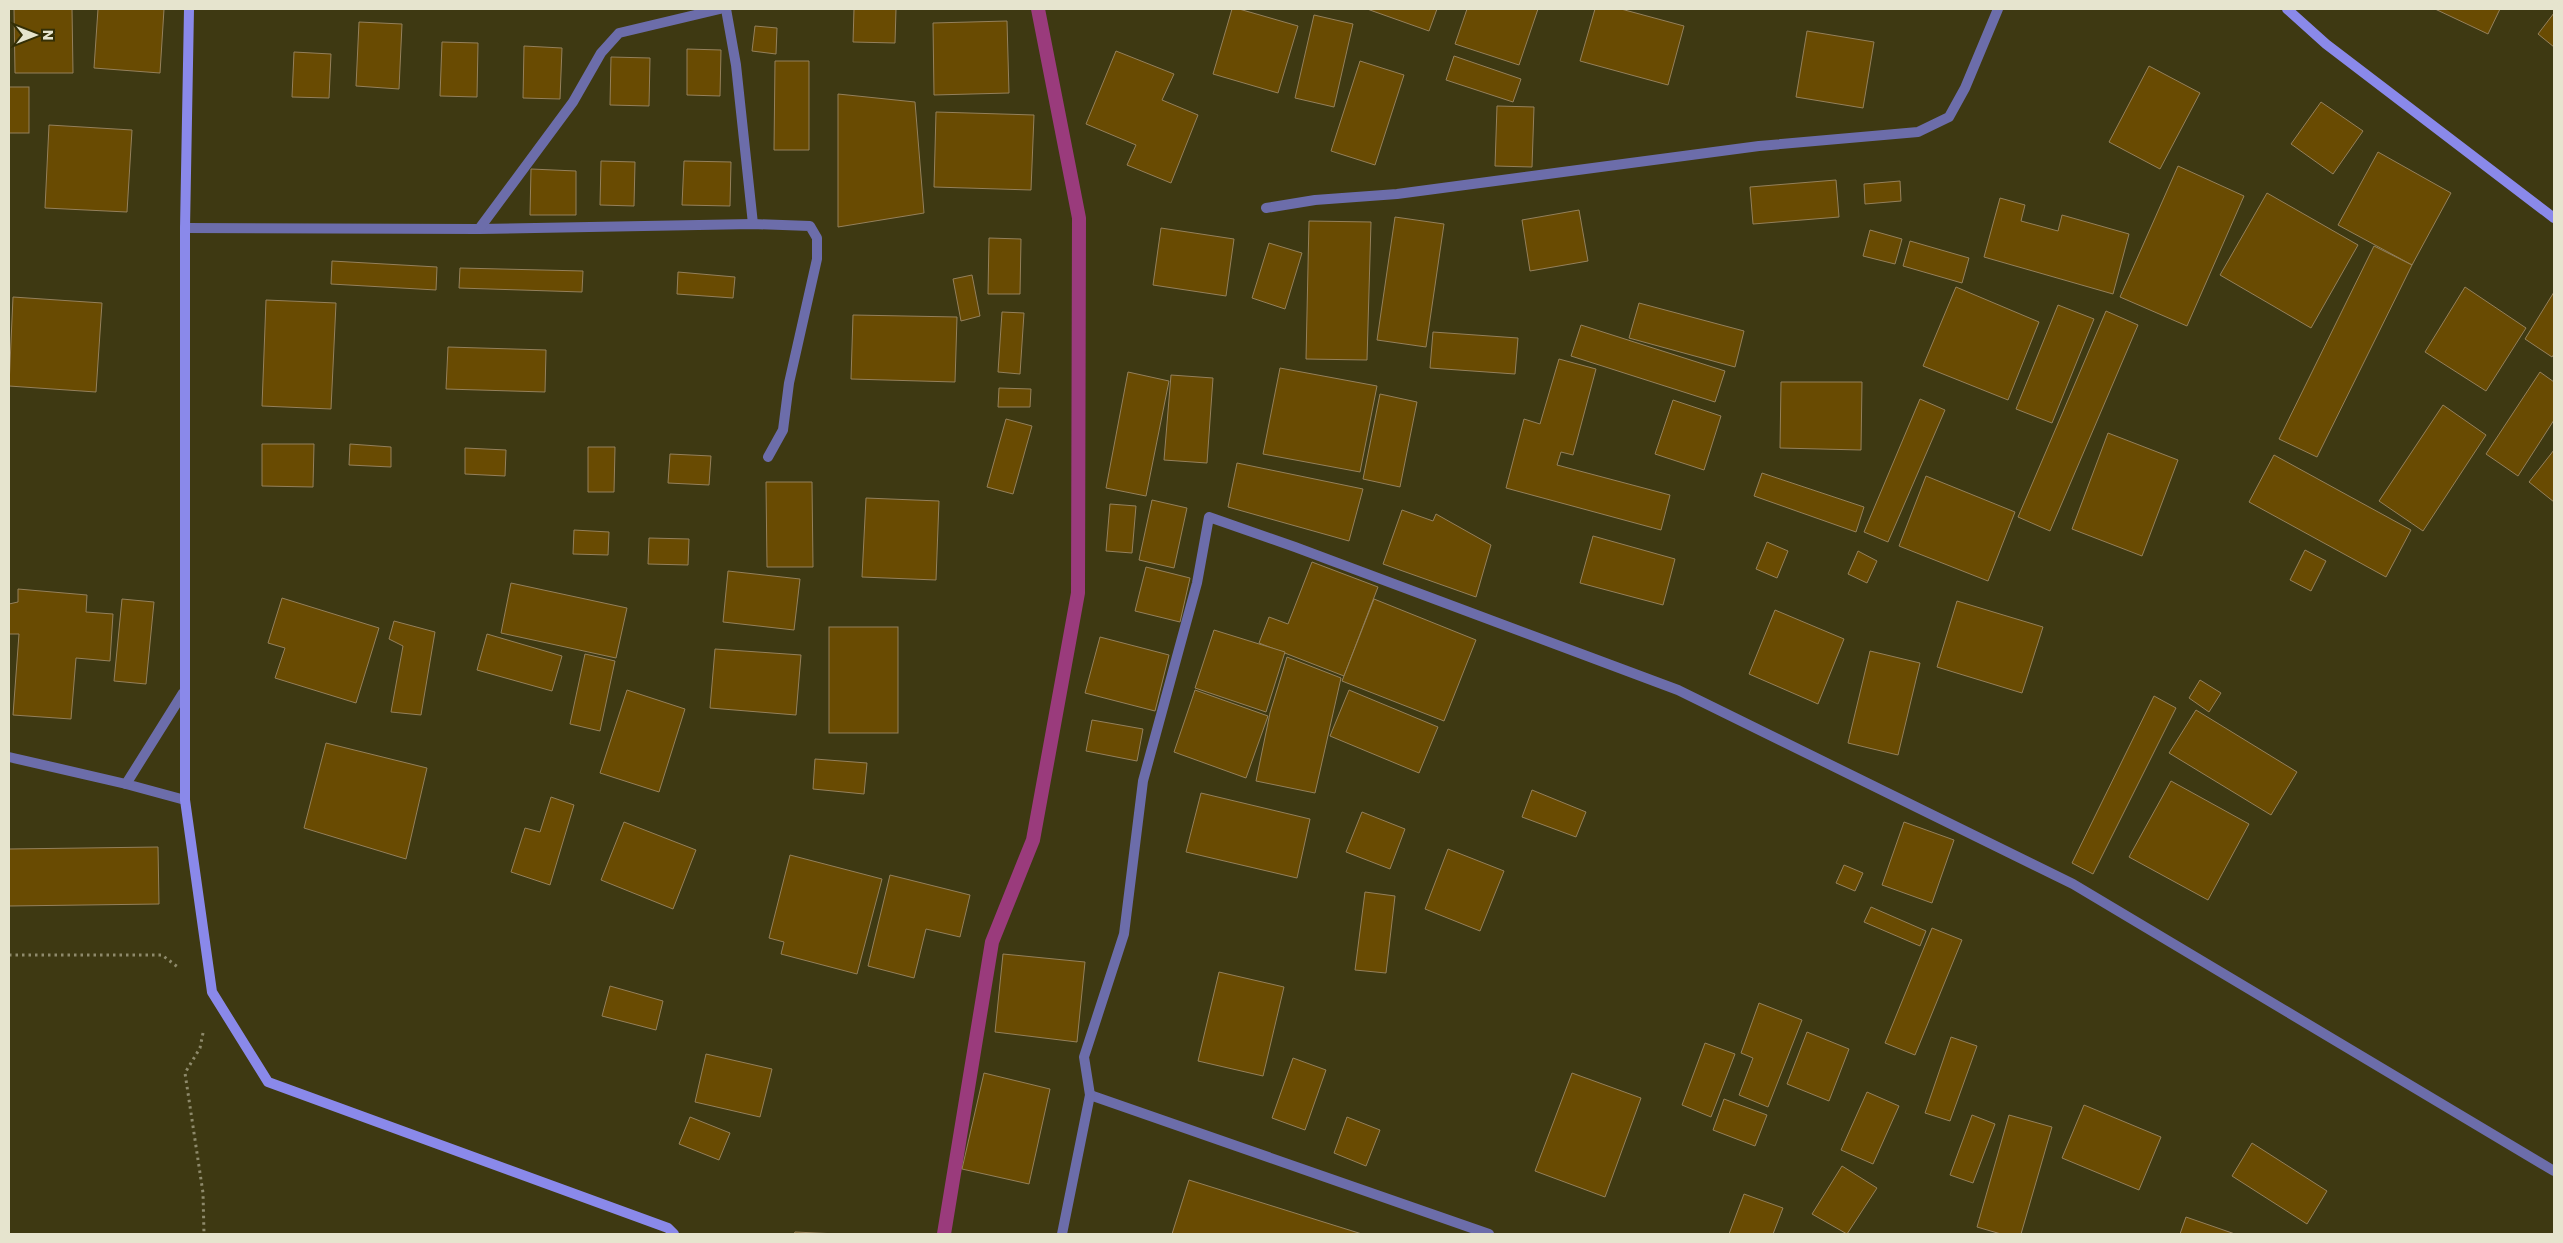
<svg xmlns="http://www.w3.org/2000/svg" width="2563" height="1243" viewBox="0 0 2563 1243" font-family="Poppins,sans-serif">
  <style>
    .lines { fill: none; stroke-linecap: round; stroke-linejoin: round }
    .stream { stroke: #9a3b7c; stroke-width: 14 }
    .building { fill: #694b02; stroke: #94805b }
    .path { stroke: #8e8a6b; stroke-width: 3; stroke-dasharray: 2.5 4; stroke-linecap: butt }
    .street { stroke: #6c6daa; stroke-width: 10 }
    .secondary { stroke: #8a89ea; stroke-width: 10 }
  </style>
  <rect width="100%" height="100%" fill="#3e3912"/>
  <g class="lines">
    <path class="stream" d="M944,1234l48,-292 41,-102 45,-247 1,-375 -41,-209"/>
  </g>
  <g class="building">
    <path d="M14,9h58l1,64h-58z"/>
    <path d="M98,9h66l-4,64 -66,-5z"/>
    <path d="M854,9h42l-1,34 -42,-1z"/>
    <path d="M1232,9h7l59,17 -20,67 -65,-19z"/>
    <path d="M1367,9h70l-8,22z"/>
    <path d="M1467,9h71l-19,56 -64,-21z"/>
    <path d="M1595,9h26l63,17 -16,59 -88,-24z"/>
    <path d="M2435,9h65l-12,25z"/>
    <path d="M2554,13v34l-16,-13z"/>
    <path d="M1314,15l39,9 -19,83 -39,-9z"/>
    <path d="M1007,21l2,72 -75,2 -1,-72z"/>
    <path d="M359,22l43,2 -3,65 -43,-3z"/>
    <path d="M755,26l22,2 -1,26 -24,-3z"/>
    <path d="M1807,31l67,11 -11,66 -67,-11z"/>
    <path d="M442,42l36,1 -1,54 -37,-1z"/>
    <path d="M524,46l38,2 -2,51 -37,-1z"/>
    <path d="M687,49l34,1 -1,46 -33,-1z"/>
    <path d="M1116,51l58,23 -12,26 36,15 -27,68 -44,-18 9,-20 -50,-21z"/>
    <path d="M294,52l37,2 -2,44 -37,-1z"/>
    <path d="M1454,56l67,23 -8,23 -67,-22z"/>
    <path d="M611,57l39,1 -1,48 -39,-1z"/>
    <path d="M775,61h34v89h-35z"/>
    <path d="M1360,61l44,14 -29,90 -44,-14z"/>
    <path d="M2149,66l51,27 -40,76 -51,-27z"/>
    <rect x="9" y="87" width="20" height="46"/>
    <path d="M838,94l77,8 9,111 -86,14z"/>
    <path d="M2321,102l42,29 -30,43 -42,-30z"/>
    <path d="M1497,106l37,1 -2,60 -37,-1z"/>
    <path d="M936,112l98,3 -3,75 -97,-3z"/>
    <path d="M49,125l83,5 -5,82 -82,-4z"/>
    <path d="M2378,152l73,41 -39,72 -74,-40z"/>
    <path d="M601,161l34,1 -1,44 -34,-1z"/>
    <path d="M684,161l47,1 -1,44 -48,-1z"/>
    <path d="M2178,166l66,30 -57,130 -67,-29z"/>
    <path d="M531,169l45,2v44h-46z"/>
    <path d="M1836,180l3,37 -86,7 -3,-37z"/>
    <path d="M1900,181l1,20 -36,3 -1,-20z"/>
    <path d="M2267,193l91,52 -47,83 -91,-53z"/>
    <path d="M2000,198l25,7 -4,16 37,10 4,-16 67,19 -16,60 -129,-37z"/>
    <path d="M1579,210l9,51 -58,10 -8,-51z"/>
    <path d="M1395,217l49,7 -18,123 -49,-7z"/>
    <path d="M1309,221l62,1 -4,138 -61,-1z"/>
    <path d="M1161,228l73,11 -8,57 -73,-11z"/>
    <path d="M1870,230l32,9 -7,25 -32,-8z"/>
    <path d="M989,238l32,1 -1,55h-32z"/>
    <path d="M1910,241l59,17 -7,25 -59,-17z"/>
    <path d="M1269,243l33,10 -17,56 -33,-11z"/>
    <path d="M2374,246l38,19 -95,192 -38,-18z"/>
    <path d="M332,261l105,6 -1,23 -105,-6z"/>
    <path d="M460,268l123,3 -1,21 -123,-4z"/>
    <path d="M678,272l57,5 -2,21 -56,-4z"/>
    <path d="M972,275l8,41 -19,5 -8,-42z"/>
    <path d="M1956,287l83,35 -31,78 -85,-34z"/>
    <path d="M2465,287l61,41 -40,63 -61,-39z"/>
    <path d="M2554,292v62l-2,3 -27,-18z"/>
    <path d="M13,297l89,6 -6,89 -87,-6z"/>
    <path d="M266,300l70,3 -5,106 -69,-3z"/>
    <path d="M1639,303l105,28 -9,36 -106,-29z"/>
    <path d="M2058,305l36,14 -42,104 -36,-14z"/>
    <path d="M2106,311l32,14 -88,206 -32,-14z"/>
    <path d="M1002,312l22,1 -4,61 -22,-2z"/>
    <path d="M853,315l104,2 -2,65 -104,-3z"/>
    <path d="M1581,325l144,46 -10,31 -144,-46z"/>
    <path d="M1433,332l85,6 -3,36 -85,-6z"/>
    <path d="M448,347l98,3 -1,42 -99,-3z"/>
    <path d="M1559,359l37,10 -23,86 -12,-3 -4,13 113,30 -9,35 -155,-42 18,-69 16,5z"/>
    <path d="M1280,368l97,18 -17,86 -97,-18z"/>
    <path d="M1128,372l41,9 -23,115 -40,-8z"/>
    <path d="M2540,372l14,10v38l-36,56 -32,-22z"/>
    <path d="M1171,375l42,3 -6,85 -43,-3z"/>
    <path d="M1781,382h81l-1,68 -81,-2z"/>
    <path d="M999,388l32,1 -1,18h-32z"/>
    <path d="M1380,394l37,8 -17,85 -37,-8z"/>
    <path d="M1920,399l25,11 -57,132 -24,-10z"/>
    <path d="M1673,400l48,16 -17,54 -49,-16z"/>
    <path d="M2443,405l43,30 -63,96 -44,-30z"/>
    <path d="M1006,419l26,7 -19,68 -26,-7z"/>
    <path d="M2108,433l70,27 -36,96 -70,-27z"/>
    <path d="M262,444h52l-1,43 -51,-1z"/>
    <path d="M350,444l41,3v20l-42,-2z"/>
    <path d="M588,447h27l-1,45h-26z"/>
    <path d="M465,448l41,2 -1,26 -40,-2z"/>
    <path d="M2554,450v52l-25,-20z"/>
    <path d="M670,454l41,2 -2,29 -41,-2z"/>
    <path d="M2274,455l137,75 -25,47 -137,-75z"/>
    <path d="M1237,463l126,26 -14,52 -121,-34z"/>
    <path d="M1762,473l102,34 -8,25 -102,-36z"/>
    <path d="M1926,476l89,36 -27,69 -89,-35z"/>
    <path d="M766,482h46l1,85h-46z"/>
    <path d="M866,498l73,3 -3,79 -74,-3z"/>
    <path d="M1152,500l35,8 -13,60 -35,-8z"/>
    <path d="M1110,504l26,2 -4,47 -26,-2z"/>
    <path d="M1402,510l31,11 3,-7 55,31 -15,52 -93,-33z"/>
    <path d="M574,530l35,2 -1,23 -35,-1z"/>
    <path d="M1593,536l82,23 -12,46 -83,-22z"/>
    <path d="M649,538l40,1 -1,26 -40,-1z"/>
    <path d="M1767,542l21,9 -11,27 -21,-9z"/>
    <path d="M2305,550l21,11 -15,30 -21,-11z"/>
    <path d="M1858,551l19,10 -10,22 -19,-9z"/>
    <path d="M1312,562l66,25 -34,89 -85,-33 10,-26 19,7z"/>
    <path d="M1146,567l44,11 -10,44 -45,-11z"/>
    <path d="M728,571l72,8 -6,51 -71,-8z"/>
    <path d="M511,583l116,25 -11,50 -115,-25z"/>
    <path d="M18,589l69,6 -1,17 27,2 -3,47 -34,-3 -5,61 -58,-4 6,-81h-10v-30l9,-2z"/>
    <path d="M282,598l97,30 -23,75 -81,-25 10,-30 -17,-5z"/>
    <path d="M122,599l32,3 -8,82 -32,-3z"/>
    <path d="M1374,599l102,41 -32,81 -102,-40z"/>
    <path d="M1957,601l86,26 -21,66 -85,-26z"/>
    <path d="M1775,610l69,29 -26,65 -69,-30z"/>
    <path d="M394,621l41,11 -14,83 -30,-3 12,-66 -14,-7z"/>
    <rect x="829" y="627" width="69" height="106"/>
    <path d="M1214,630l71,22 -19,60 -71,-24z"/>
    <path d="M487,634l75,22 -10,35 -75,-21z"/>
    <path d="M1100,637l69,18 -14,56 -70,-18z"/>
    <path d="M715,649l86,6 -5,60 -86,-7z"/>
    <path d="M1870,651l50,12 -22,92 -50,-12z"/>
    <path d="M585,654l30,7 -15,70 -30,-7z"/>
    <path d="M1287,657l54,21 -26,115 -59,-12 14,-68z"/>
    <path d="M2200,680l21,13 -12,19 -20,-14z"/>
    <path d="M627,690l58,19 -26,83 -59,-19z"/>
    <path d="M1195,690l73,26 -22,62 -72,-26z"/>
    <path d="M1349,690l89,37 -19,46 -89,-37z"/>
    <path d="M2154,696l22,12 -83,166 -21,-11z"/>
    <path d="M2196,710l101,62 -26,43 -102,-62z"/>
    <path d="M1092,720l51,9 -6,32 -51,-10z"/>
    <path d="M326,743l101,25 -21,91 -102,-31z"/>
    <path d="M815,759l52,4 -3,31 -51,-5z"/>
    <path d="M2171,781l78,43 -41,76 -79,-43z"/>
    <path d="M1532,790l54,22 -10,25 -54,-20z"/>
    <path d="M1201,793l109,26 -13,59 -111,-26z"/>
    <path d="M551,797l23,8 -24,80 -39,-13 14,-44 15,4z"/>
    <path d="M1362,812l43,17 -15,40 -44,-17z"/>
    <path d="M624,822l72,28 -23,59 -72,-29z"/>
    <path d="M1904,822l50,18 -22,63 -50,-18z"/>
    <path d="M158,847l1,57 -150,2v-57z"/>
    <path d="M1448,849l56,22 -24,60 -55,-22z"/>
    <path d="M790,855l92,24 -25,95 -76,-20 3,-12 -15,-4z"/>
    <path d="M1844,865l19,8 -8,18 -19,-8z"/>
    <path d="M890,875l80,20 -10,42 -34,-8 -12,49 -46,-12z"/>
    <path d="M1365,892l30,4 -9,77 -31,-3z"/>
    <path d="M1871,907l55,24 -6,15 -56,-24z"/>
    <path d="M1932,928l30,12 -47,115 -30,-12z"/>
    <path d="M1003,954l82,8 -8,80 -82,-10z"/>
    <path d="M1219,972l65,15 -21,89 -65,-15z"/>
    <path d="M610,986l53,15 -7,29 -54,-14z"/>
    <path d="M1759,1003l43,17 -34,87 -29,-12 14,-37 -12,-5z"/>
    <path d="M1807,1032l42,17 -20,52 -42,-17z"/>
    <path d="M1951,1037l26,9 -27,75 -25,-8z"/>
    <path d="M1705,1043l30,11 -24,63 -29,-12z"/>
    <path d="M706,1054l66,15 -12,48 -65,-15z"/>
    <path d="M1293,1058l33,12 -21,60 -33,-12z"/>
    <path d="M984,1073l66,16 -21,95 -67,-15z"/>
    <path d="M1572,1073l69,25 -36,99 -70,-26z"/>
    <path d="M1867,1092l32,14 -26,58 -32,-14z"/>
    <path d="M1724,1099l43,16 -12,31 -42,-16z"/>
    <path d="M2084,1105l77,32 -22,53 -77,-32z"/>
    <path d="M1972,1115l23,9 -22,59 -23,-8z"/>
    <path d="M2009,1115l43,12 -31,107h-20l-24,-7z"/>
    <path d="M690,1117l40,16 -11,27 -40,-16z"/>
    <path d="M1347,1117l33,13 -14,36 -32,-13z"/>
    <path d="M2252,1143l75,48 -20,33 -75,-48z"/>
    <path d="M1842,1166l35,22 -30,46 -35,-20z"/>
    <path d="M1189,1180l173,54h-190z"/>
    <path d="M1744,1194l39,14 -10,26h-44z"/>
    <path d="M2186,1217l49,17h-55z"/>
    <path d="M795,1232l43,2h-44z"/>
  </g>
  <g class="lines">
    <g class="path">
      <path d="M9,955h153l17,13"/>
      <path d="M203,1033l-3,15 -15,25 18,120 1,41"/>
    </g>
    <g class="street">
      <path d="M726,9l10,56 17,159"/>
      <path d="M1266,208l49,-8 82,-6 362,-48 159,-14 31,-15 16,-29 33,-79"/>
      <path d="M185,228l294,1 274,-5 57,2 7,12v21l-28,124 -6,47 -15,27"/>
      <path d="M479,229l94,-127 28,-49 18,-20 101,-24"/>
      <path d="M183,693l-57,91 59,16"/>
      <path d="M9,757l117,27"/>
      <path d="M1090,1095l399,139"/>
      <path d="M1062,1234l28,-139 -6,-38 40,-123 19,-153 54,-198 12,-66 86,30 383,143 395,194 481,287"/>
    </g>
    <g class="secondary">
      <path d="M189,9l-4,219v572l27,192 56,90 400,146 6,6"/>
      <path d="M2287,9l39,35 228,174"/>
    </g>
  </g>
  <rect width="2563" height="1243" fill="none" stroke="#e6e4ce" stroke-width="20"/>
  <g transform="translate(35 35) rotate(90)" stroke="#342f06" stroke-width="4" paint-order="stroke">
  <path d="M0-4L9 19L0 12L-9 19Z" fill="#e6e4ce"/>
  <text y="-8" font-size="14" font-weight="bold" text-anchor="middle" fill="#e6e4ce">N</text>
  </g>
</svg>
